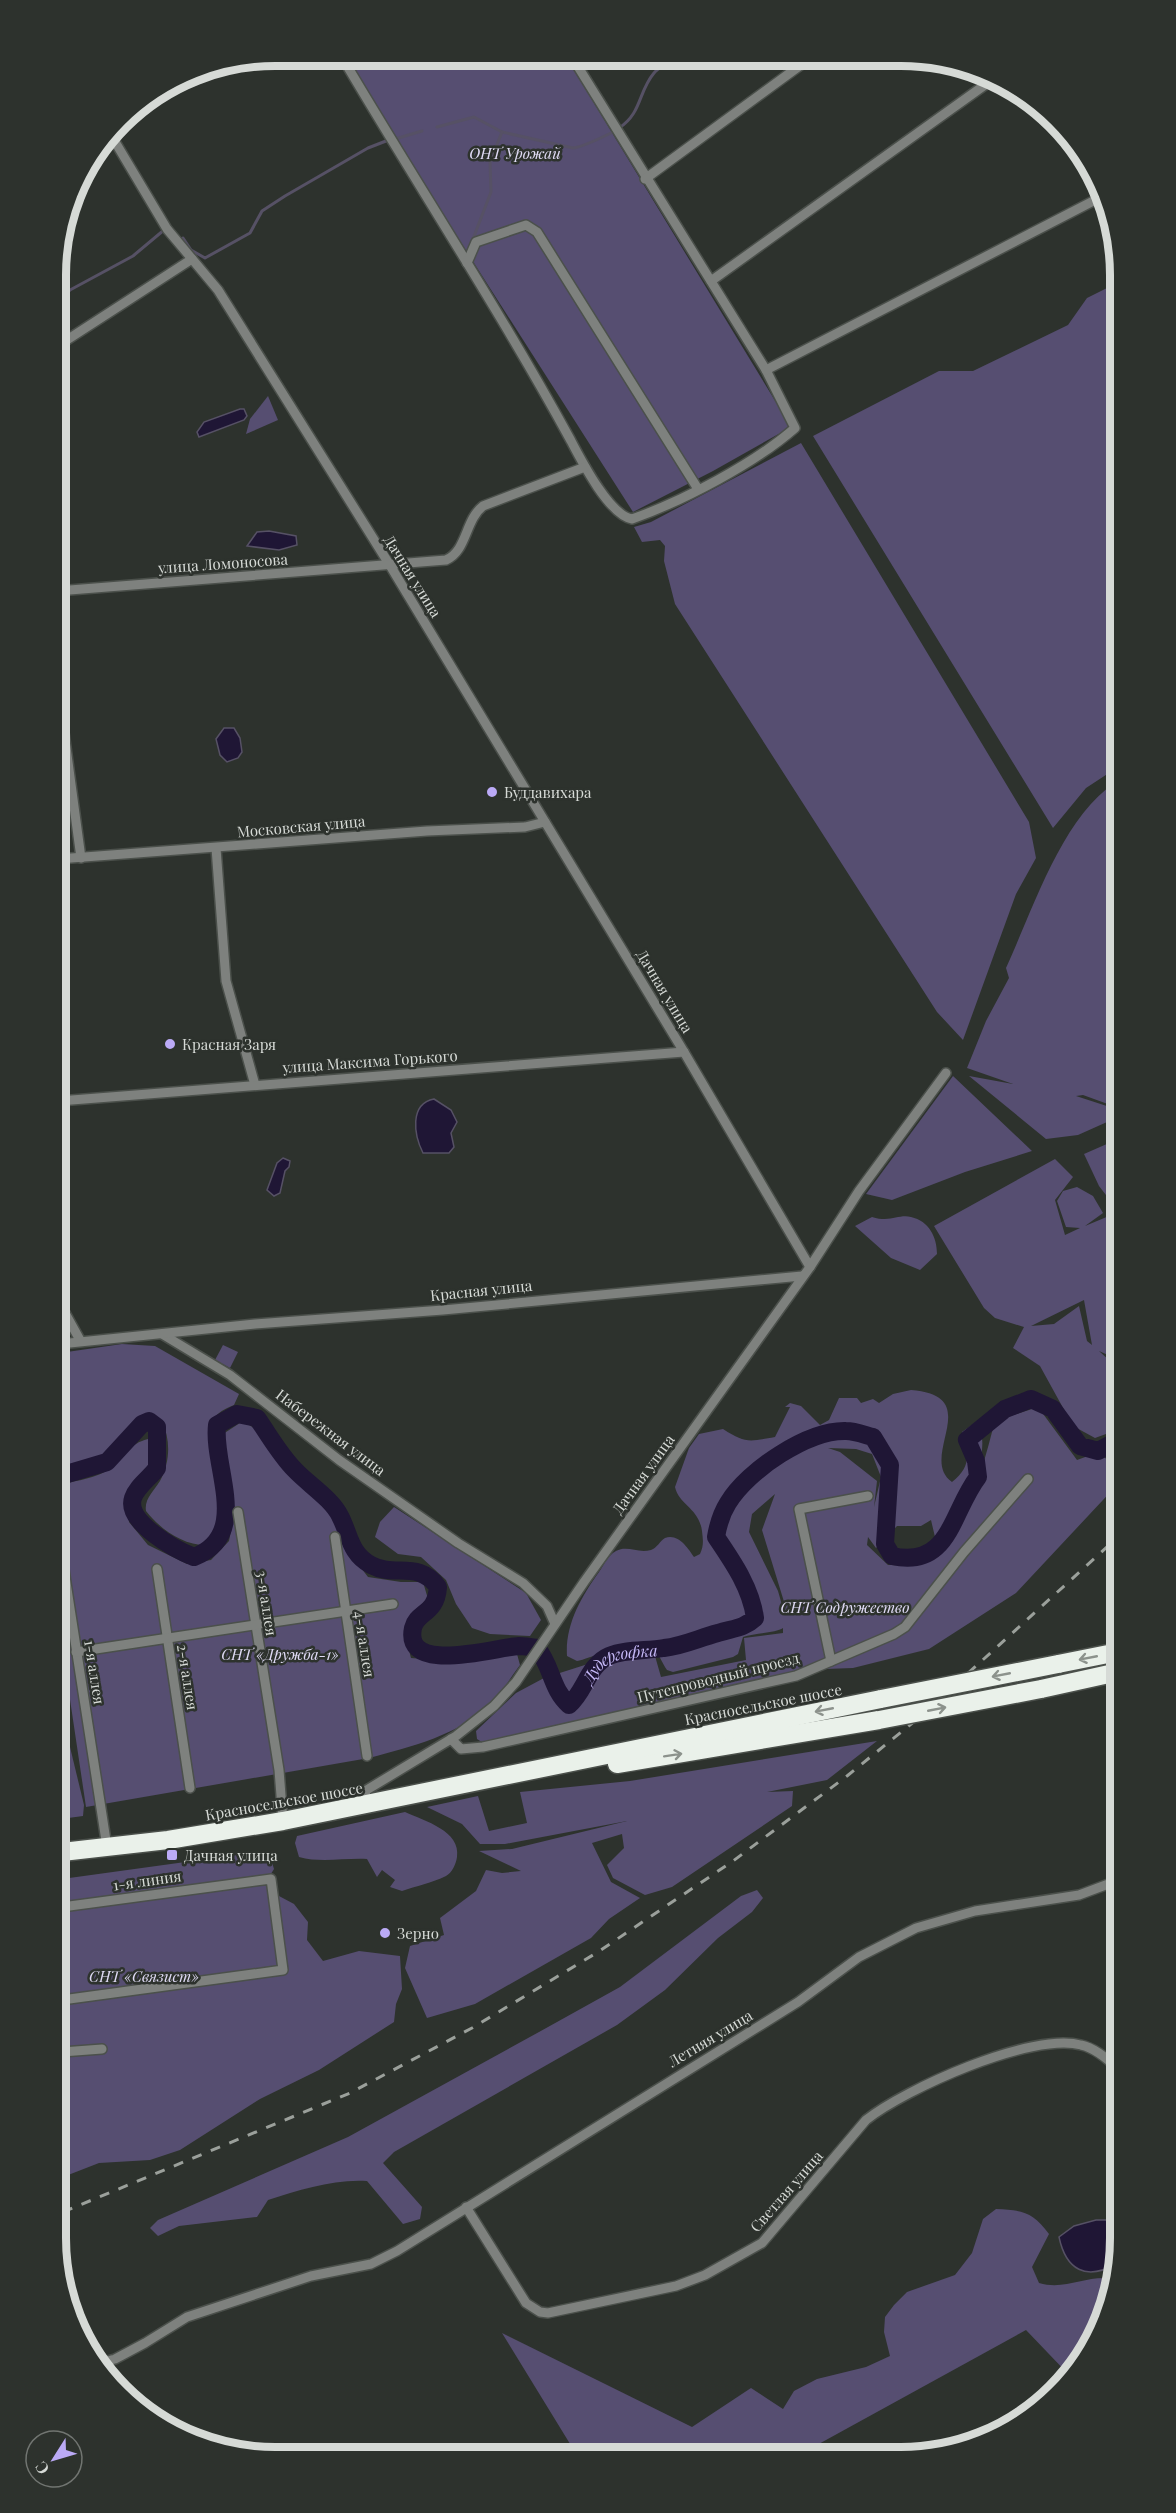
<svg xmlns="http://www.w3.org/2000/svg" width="1176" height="2513" viewBox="0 0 1176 2513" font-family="'Playfair Display',serif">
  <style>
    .green { fill: #564e71; fill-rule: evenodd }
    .water { fill: #1f1635; stroke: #565165; stroke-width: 1.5 }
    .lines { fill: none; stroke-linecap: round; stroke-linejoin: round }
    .stream { stroke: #565165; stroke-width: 3 }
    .river { stroke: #1f1635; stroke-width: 18 }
    .street-casing { stroke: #4b504b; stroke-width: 12 }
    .highway-casing { stroke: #4b504b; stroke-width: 21 }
    .street { stroke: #7e817e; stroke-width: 9 }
    .highway { stroke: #eaf1ea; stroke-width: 18 }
    .rail { stroke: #9ba09b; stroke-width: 3; stroke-dasharray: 10 10; stroke-linecap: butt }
    .highway-bridge-casing { stroke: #4b504b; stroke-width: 21; stroke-linecap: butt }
    .highway-bridge { stroke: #eaf1ea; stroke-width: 18 }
    .oneway { stroke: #8c928c }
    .poi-dot { fill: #bbaaf6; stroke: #2d322d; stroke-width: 2 }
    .labels { text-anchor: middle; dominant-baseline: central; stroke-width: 5; stroke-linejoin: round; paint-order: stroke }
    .park-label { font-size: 15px; font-style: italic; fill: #e0dbf5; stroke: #2d322d }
    .street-label { font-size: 15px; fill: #d6dad6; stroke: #2d322d }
    .poi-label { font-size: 15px; fill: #d6dad6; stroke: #2d322d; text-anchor: start }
    .water-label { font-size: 16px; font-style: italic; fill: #c5b8f7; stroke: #2d322d }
    .rim { fill: none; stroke: #d6dad6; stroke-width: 8 }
  </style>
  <rect width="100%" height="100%" fill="#2d322d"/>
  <g class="green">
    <path d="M336,56l230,1 225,370 -78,44 -80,41 -214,-335z"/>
    <path d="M1113,285l2,484 -29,19 -33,40 -240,-392 126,-65h34l95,-46 19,-27z"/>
    <path d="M268,396l10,24 -32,14 4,-15z"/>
    <path d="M801,443l228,379 7,36 -20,36 -53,146 -26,-28 -262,-408 -11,-43 1,-15 -5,-6 -18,2 -8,-15 17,-5z"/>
    <path d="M1115,783l1,324 -33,-12 -7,1 40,13v9l-38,17 -32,4 -77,-63 44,8 -46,-16 19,-47 23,-43 -3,-10c26,-56 56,-151 109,-185z"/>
    <path d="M953,1076l79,75 -67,21 -73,28 -26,-6z"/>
    <path d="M1116,1140v68l-17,-22 -15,-32z"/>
    <path d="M1055,1159l18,18 -18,23 10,35 15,-7 -14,-1 -9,-26 6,-10 14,-4 16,9 10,17 -18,13 24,-10 7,9 1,134 -18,-8 12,11h6v68l-22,8 -22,-12 -33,-60 -27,-18 11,-21 -29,-9 -11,-10 -50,-82zM1084,1300l8,45 -5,-4 -8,-35 -25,18 -23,2z"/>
    <path d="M872,1217c19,6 26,-3 39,0 18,4 26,20 26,37l-17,16 -29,-12 -36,-32z"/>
    <path d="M122,1344l33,2 84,48 -5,11c-46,17 -17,55 -11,87 4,19 -4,37 -13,53 -25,2 -49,-15 -64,-34 -2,-12 8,-20 14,-30 10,-19 11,-40 2,-60 -26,-15 -37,23 -55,34 -13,7 -33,8 -47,12v-114z"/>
    <path d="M223,1345l15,7 -8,16 -15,-8z"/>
    <path d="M911,1390c76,6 6,67 41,92 20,-16 16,-27 10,-50l14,-10c22,29 -19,90 -35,117l-6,-2 -4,-17 -10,6h-24l-21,22 -8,-11 -1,8 21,20c8,0 20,1 28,-1 49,-18 67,-99 79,-143l43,-14 39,53 22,-8c12,11 18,17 18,33l-101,108 -87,56 -76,19 -55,2 -310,76 -11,-7 -1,-8 40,-38 28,-15 66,-21 45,-1 6,21 85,-17 -2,-22 39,-5v-5c-7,5 -29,5 -40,9l-5,17 -5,3 -60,15 -6,-2c-5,-7 -9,-19 -16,-24 -12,-10 -59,12 -74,15l-10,-5c-2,-31 14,-59 32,-84 5,-7 8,-16 17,-21 12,-6 22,3 35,-1 6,-2 9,-9 14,-12 13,-5 23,10 29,19l6,-3c4,-9 3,-14 2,-23 -3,-23 -23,-26 -27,-44l14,-39 10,-14 24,-5c22,14 25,13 52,8l15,-30h-5l5,-4 11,3 19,19 9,-5 10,-22h18l4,5 12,-4 6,4 14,-9zM828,1448l28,1 16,5 9,23 -7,30 3,-26 -37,-29zM775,1494l-13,36 23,75 -1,7 -6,-21 -29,-59 3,-18z"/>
    <path d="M243,1421l17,11 29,38 44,48 15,33 20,26 33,5h22l5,17c-27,22 -25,27 -17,59l35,3 71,-7 3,11c-9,12 -18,27 -28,38 -32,32 -82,44 -123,55l-283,49 -25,-168 -1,-154c18,-5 40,-7 55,-20 16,-14 14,-22 37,-27l-3,32 -21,27 1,25 19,23 39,19 24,-4 18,-19 6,-30 -12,-77z"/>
    <path d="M394,1507l132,86 15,27 -11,16 -40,-2 -18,-6 -16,-24 -10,-24 -25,-23 -23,-3 -23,-17 5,-15z"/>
    <path d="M877,1741l-50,39 -60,12 26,-1 -1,15 -120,81 -27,8 -32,-17 -6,-13 17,-17 -2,-14 -30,9 19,39 29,16 -31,21 -18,19 -116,66 -48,14 -22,-50 5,-22 34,-11 -4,-17 36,-27 10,-21 16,3 19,-2 -42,-20 33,-2 115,-28 -122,23h-25l-18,-20 -35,-17 51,-11 11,35 38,-8 -7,-31 110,-11z"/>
    <path d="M70,1747l14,58 -1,11 -22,3v-70z"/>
    <path d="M405,1812c20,9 56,19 52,45 -1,7 -5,16 -11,19 -14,7 -30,10 -44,15l-12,-4 5,-7 -13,-10 -5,7 -10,-18c-24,-1 -47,4 -68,-2l-4,-14 2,-7z"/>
    <path d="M265,1851l5,5 4,13 -5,8 10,31v-12l15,8 14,18 -1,18 16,21 36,-10 41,5 2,33 -6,15 -2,18 -75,48 -59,29 -80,51 -30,10 -51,3 -36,14 -1,-298z"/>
    <path d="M757,1890l6,8 -11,14 -34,26 -53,52 -48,35 -223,127 -11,11 39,44 -2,12 -17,5 -36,-43c-34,-2 -67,9 -99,19l-11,17 -78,9 -21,10 -8,-8 8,-8 190,-83 191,-105 81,-45 121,-91z"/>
    <path d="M996,2209c27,1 37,3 53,25l-17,33 7,16c27,8 49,-9 75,-4l-10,43 -34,54 -44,-46 -220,121 -231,1 -73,-119 190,94 59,-39 32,21 11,-18 23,-12 49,-12 24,-11 -6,-24 1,-15 9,-12 13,-13 48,-17 17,-22 11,-34z"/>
  </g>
  <g class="water">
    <path d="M240,409h4l3,7 -3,4 -45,17 -2,-5 7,-10z"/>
    <path d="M269,531l27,5 1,9 -18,5 -32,-4 10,-14z"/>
    <path d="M224,728h10l6,10 2,14 -4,6 -11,4 -7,-7 -4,-16z"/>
    <path d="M58,759l4,3 6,19v23l-8,6 -2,-1z"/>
    <path d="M434,1099l17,11 6,12 -6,11 3,14 -5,6h-26c-9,-18 -14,-49 11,-54z"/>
    <path d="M283,1158l7,3 -1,6 -4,4 -5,22 -6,3 -7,-6 10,-27z"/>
    <path d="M1096,2220h10c11,14 20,27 10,44 -30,17 -50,6 -57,-27l15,-11z"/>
  </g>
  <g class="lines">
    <g class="stream">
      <path d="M437,127l37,-10 28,15 71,16c10,-1 32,-12 42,-17"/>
      <path d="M619,128c23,-15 19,-36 35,-55 5,-6 13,-8 18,-15"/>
      <path d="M395,139l27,-8"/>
      <path d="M183,238l8,12 14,8 45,-25 12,-22 23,-15 83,-48 18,-7"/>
      <path d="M471,244l20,-52 -1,-30 12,-30"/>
      <path d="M56,302l14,-12 63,-34 31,-26"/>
    </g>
    <path class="river" id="s1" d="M60,1476l47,-14 35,-38 7,-3 8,6v41c-7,10 -20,18 -24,30 -8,24 43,52 61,59 58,-22 18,-90 23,-132l20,-11 20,4c12,17 23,37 38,52 13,14 37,29 45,46 10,19 10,38 31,49 24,13 47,-5 67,22 -2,28 -21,24 -25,41 -10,48 83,19 106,18 6,0 12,1 18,2 15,18 14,41 32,57 16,-13 19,-40 40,-49 16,-7 38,-5 55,-8 19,-2 35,-10 54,-15 15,-5 25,-4 37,-15 -4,-30 -22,-56 -39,-81 2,-12 5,-23 12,-34 20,-33 80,-73 118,-72 9,0 19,4 27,6l17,28 -5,79 7,12c58,13 59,-44 86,-79l-2,-16 -9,-21 38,-31 26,-10 22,10 27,37 18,5 19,-10"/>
    <defs>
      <g id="street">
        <path d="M320,56h1"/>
        <path d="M337,56l9,8c74,125 154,247 224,375 11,21 39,76 62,80 51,-18 122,-55 163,-91l-29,-58 -194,-313"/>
        <path d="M111,135l56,94 51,61 173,277 293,485 126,215"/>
        <path d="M645,179l164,-120"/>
        <path d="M467,263l9,-21 50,-17 11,7 161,257"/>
        <path d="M711,281l285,-204"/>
        <path d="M56,347l136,-88"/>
        <path d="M766,370l337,-174"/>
        <path d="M57,591l389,-31c21,-9 19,-40 37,-54l102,-39"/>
        <path d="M57,681l24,177"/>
        <path d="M216,848l10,133 29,104"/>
        <path d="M58,859l369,-28 98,-4 20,-5"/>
        <path d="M59,1101l625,-49"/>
        <path d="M60,1304l20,36"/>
        <path d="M162,1334l68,41 109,85 119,83 65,40 24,23 8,18"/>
        <path d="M60,1344l195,-20 188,-14 359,-34"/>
        <path d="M238,1512l41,258 4,51"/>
        <path d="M335,1537l32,219"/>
        <path d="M60,1544l47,303"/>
        <path d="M157,1569l33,219"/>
        <path d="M76,1652l317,-48"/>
        <path d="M831,1661l-32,-152 69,-13"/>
        <path d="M451,1739l10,10 22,-2 313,-71 98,-42 11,-7 59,-75 64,-73"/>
        <path d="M367,1804l-2,-13 91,-55 38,-30 22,-24 68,-100 226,-315 49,-76 87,-118"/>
        <path d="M62,1907l209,-28 12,91 -221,30"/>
        <path d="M62,2052l40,-3"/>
        <path d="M466,2207l60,96 14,9 8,1 128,-27 29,-11 57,-32 104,-123c39,-31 165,-88 215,-75 14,3 28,15 38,25"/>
        <path d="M96,2364l19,-5 30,-16 42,-26 124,-41 60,-12 26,-13 401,-249 61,-45 57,-29 59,-17 104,-16 40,-15"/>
      </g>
      <g id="highway">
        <path d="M1058,1664l60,-12"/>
        <path d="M1041,1689l77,-17"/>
        <path d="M617,1764l262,-44"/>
        <path d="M62,1852l106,-12 115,-19 598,-122"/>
      </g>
    </defs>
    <use href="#street" class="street-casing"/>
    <use href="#highway" class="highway-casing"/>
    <use href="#street" class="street"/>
    <use href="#highway" class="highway"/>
    <path class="rail" d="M63,2212l287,-119 122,-65 126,-76 135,-91 114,-85 74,-60 197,-179"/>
    <defs>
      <g id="highway-bridge">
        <path d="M881,1699l177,-35"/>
        <path d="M879,1720l162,-31"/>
      </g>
    </defs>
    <use href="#highway-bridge" class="highway-bridge-casing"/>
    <use href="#highway-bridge" class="highway-bridge"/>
  </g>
  <defs><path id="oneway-shaft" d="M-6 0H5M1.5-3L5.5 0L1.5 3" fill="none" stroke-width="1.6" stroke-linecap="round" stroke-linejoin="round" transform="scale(1.5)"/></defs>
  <g class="oneway">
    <use href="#oneway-shaft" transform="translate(1088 1658) rotate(169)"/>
    <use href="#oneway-shaft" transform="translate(1001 1675) rotate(169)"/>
    <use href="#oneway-shaft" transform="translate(937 1709) rotate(-11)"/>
    <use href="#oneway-shaft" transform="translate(824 1710) rotate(169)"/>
    <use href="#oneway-shaft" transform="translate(673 1755) rotate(-9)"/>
  </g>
  <g class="poi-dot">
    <circle cx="492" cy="792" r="6"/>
    <circle cx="170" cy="1044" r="6"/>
    <rect x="166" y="1849" width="12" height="12" rx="3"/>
    <circle cx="385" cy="1933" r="6"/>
  </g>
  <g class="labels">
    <g class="park-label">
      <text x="515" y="153">ОНТ Урожай</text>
      <text x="845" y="1607">СНТ Содружество</text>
      <text x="280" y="1654">СНТ «Дружба-1»</text>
      <text x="144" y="1976">СНТ «Связист»</text>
    </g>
    <g class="street-label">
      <text transform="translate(223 563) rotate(-4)">улица Ломоносова</text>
      <text transform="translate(413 576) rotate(58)">Дачная улица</text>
      <text transform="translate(301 826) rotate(-5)">Московская улица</text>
      <text transform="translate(665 991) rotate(59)">Дачная улица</text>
      <text transform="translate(370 1061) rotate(-4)">улица Максима Горького</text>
      <text transform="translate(481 1290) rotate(-6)">Красная улица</text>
      <text transform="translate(331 1432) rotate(37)">Набережная улица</text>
      <text transform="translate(643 1474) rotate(-54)">Дачная улица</text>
      <text transform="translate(267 1603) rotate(81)">3-я аллея</text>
      <text transform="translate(365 1644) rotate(81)">4-я аллея</text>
      <text transform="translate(95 1672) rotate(81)">1-я аллея</text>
      <text transform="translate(188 1677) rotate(81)">2-я аллея</text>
      <text transform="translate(718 1677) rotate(-14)">Путепроводный проезд</text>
      <text transform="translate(763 1704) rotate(-11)">Красносельское шоссе</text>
      <text transform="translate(284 1801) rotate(-10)">Красносельское шоссе</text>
      <text transform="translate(147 1880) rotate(-8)">1-я линия</text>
      <text transform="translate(710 2038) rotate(-31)">Летняя улица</text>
      <text transform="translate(786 2191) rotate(-49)">Светлая улица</text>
    </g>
    <g class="poi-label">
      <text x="504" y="792">Буддавихара</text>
      <text x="182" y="1044">Красная Заря</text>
      <text x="184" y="1855">Дачная улица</text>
      <text x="397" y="1933">Зерно</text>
    </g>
    <g class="water-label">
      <text stroke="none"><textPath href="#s1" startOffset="1070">Дудергофка</textPath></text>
    </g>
  </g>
  <path d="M0 0H1176V2513H0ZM275 66H901A209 209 0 0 1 1110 275V2238A209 209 0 0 1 901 2447H275A209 209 0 0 1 66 2238V275A209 209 0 0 1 275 66Z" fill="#2d322d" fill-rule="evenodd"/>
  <path class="rim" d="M275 66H901A209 209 0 0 1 1110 275V2238A209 209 0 0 1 901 2447H275A209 209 0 0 1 66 2238V275A209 209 0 0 1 275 66Z"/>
  <g transform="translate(54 2459) rotate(233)"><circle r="28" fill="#2d322d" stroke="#717571" stroke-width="1.5"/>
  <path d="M0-4.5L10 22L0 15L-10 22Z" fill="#bbaaf6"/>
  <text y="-9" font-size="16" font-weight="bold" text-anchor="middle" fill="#d6dad6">С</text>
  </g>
</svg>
